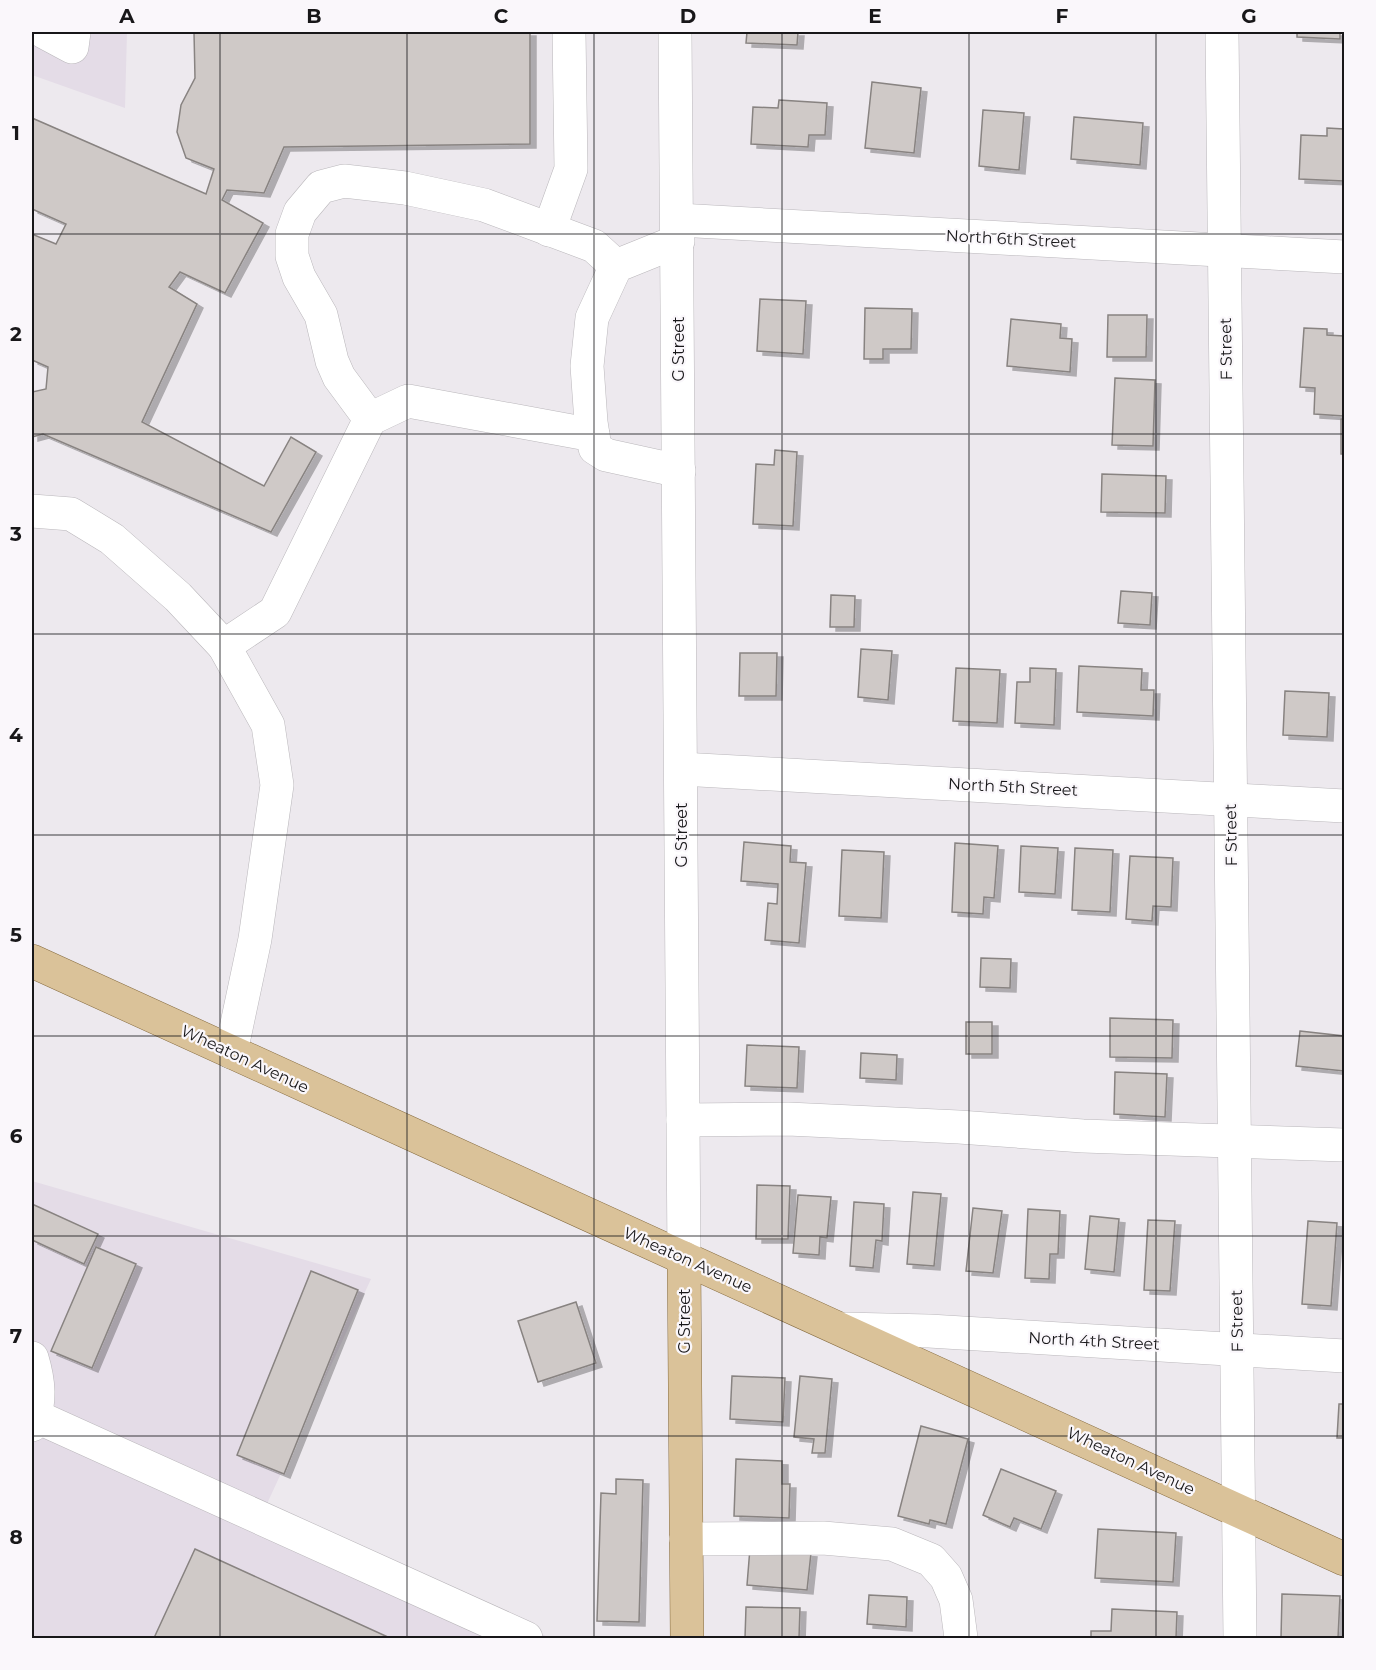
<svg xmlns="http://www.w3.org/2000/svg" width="1376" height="1670" viewBox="0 0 1376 1670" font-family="Montserrat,sans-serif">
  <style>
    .built { fill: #e4dce7 }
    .building { fill: #cfc9c7; stroke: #888381; stroke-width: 1.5; filter: url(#shadow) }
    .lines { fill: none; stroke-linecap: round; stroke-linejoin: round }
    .minor-casing { stroke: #bab7bb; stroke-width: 34 }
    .major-casing { stroke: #866c40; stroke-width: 34 }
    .minor { stroke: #fff; stroke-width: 33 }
    .major { stroke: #dac299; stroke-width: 33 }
    .grid { fill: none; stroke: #181719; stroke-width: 1.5; stroke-opacity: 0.55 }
    .labels { text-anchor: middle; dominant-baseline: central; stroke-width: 4.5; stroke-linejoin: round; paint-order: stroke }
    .street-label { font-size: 16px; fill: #181719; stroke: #faf7fb }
    .neatline { fill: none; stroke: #181719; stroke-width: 2 }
    .grid-label { font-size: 20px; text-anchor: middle; font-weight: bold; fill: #181719 }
  </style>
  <defs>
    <filter id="shadow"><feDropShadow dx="6" dy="4" stdDeviation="0" flood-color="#0004"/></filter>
  </defs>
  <rect width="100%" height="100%" fill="#ede9ee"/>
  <g class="built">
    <path d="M32,32h95l-2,76 -93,-33z"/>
    <path d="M32,1181l339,98 -106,229 285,130h-518z"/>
  </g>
  <g class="building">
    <path d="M194,32h336v112l-246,3 -20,46 -37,-3 -5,10 41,23 -38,70 -45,-21 -11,15 28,17 -55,118 122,64 27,-49 25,15 -45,80 -228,-98 -11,3v-45l14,-3 2,-22 -16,-7v-126l24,10 10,-20 -34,-15v-91l174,76 8,-25 -28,-11 -9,-26 4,-27 14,-27z"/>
    <path d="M747,32h51l-1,13 -51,-2z"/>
    <path d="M1297,32h43v7l-43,-2z"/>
    <path d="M872,82l49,6 -7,65 -49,-5z"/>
    <path d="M779,100l48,3 -2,32h-16l-1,12 -57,-3 2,-37 25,1z"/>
    <path d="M983,110l41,3 -5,57 -40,-4z"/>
    <path d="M1074,117l69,6 -3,42 -69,-6z"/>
    <path d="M1327,128l17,1v52l-45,-2 2,-44 26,1z"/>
    <path d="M760,299l46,2 -3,53 -46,-3z"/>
    <path d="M865,308l47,1 -1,40h-28v10h-19z"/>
    <path d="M1108,315h39l-1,42h-39z"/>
    <path d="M1011,319l50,5 -1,14 12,1 -2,33 -63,-6z"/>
    <path d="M1304,328l23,1v6l17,1v80l-30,-2 1,-26 -15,-1z"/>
    <path d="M1115,378l40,2 -2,66 -41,-1z"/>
    <rect x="1341" y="419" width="3" height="35"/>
    <path d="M775,450l22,2 -4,74 -40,-2 3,-60 18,1z"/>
    <path d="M1102,474l64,2 -1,37 -64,-1z"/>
    <path d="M1121,591l31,2 -2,32 -32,-2z"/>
    <path d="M831,595l24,1 -1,31h-24z"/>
    <path d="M861,649l31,2 -4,49 -30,-3z"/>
    <path d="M740,653h37l-1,43h-37z"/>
    <path d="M1079,666l63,3 -1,21h13l-1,26 -76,-4z"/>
    <path d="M956,668l44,2 -3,53 -44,-2z"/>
    <path d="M1030,668l26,1 -2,56 -39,-2 2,-41h13z"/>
    <path d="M1285,691l44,2 -2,44 -44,-2z"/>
    <path d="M744,842l47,4 -1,16 16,1 -7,80 -34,-3 3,-37 9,1 1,-20 -37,-3z"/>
    <path d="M955,843l43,3 -4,52 -10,-1 -1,17 -31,-2z"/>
    <path d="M1021,846l37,2 -3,46 -36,-2z"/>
    <path d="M1075,848l38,2 -3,62 -38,-2z"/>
    <path d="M842,850l42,2 -3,66 -42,-2z"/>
    <path d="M1130,856l43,2 -2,49 -18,-1 -1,15 -26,-2z"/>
    <path d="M981,958l30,1 -1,29 -30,-1z"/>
    <path d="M1110,1018l63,2 -1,38 -62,-1z"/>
    <rect x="966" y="1022" width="26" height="32"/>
    <path d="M1300,1031l44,5v35l-48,-5z"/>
    <path d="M747,1045l52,2 -2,41 -52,-2z"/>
    <path d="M861,1053l36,2 -1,25 -36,-2z"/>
    <path d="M1115,1072l52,2 -2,43 -51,-3z"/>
    <path d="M757,1185l33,1 -2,53h-32z"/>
    <path d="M913,1192l28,2 -7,72 -27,-2z"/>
    <path d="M798,1195l33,2 -4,41 -7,-1 -1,18 -26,-2z"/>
    <path d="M854,1202l30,2 -2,37 -6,-1 -3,28 -23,-2z"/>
    <path d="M32,1204l66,30 -14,30 -52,-24z"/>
    <path d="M973,1208l29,3 -9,62 -27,-2z"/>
    <path d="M1028,1209l32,2 -2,43h-8l-1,25 -24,-1z"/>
    <path d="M1090,1216l29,3 -5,53 -29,-3z"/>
    <path d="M1148,1220l27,1 -5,70 -26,-1z"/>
    <path d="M1308,1221l29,2 -6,83 -29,-2z"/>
    <path d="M96,1247l40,17 -44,104 -41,-17z"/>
    <path d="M311,1271l47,19 -74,184 -47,-19z"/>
    <path d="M576,1302l20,61 -58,19 -20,-61z"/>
    <path d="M732,1376l53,2 -2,44 -53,-3z"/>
    <path d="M800,1376l32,3 -7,74h-13l2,-14 -20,-2z"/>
    <path d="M1339,1404h5v34h-7z"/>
    <path d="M921,1426l47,13 -22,85 -16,-4 -1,4 -31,-8z"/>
    <path d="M736,1459l46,2v23h8l-1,34 -55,-2z"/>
    <path d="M1001,1469l55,22 -15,38 -27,-11 -4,9 -27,-12z"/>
    <path d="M616,1479l27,1 -4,142 -42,-1 4,-128 15,1z"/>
    <path d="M1098,1529l78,4 -3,49 -78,-4z"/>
    <path d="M750,1548l61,5 -4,37 -60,-5z"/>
    <path d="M195,1549l195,89h-236z"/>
    <path d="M1282,1594l58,2 -2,42h-57z"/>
    <path d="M869,1595l38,2 -1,30 -39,-3z"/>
    <path d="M746,1607l54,1 -1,30h-54z"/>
    <path d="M1112,1609l65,3 -1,26h-85v-7h20z"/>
  </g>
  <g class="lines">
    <defs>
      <g id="minor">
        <path d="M44,32l28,15 2,-15"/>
        <path d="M675,32l9,1226"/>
        <path d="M1222,32l18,1606"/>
        <path d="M678,220l666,37"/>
        <path d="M549,230l22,-61 -2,-137"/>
        <path d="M678,241l-62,25 -24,52 -5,48 4,56 4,26 11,7 73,16"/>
        <path d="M370,419l-31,-42 -7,-16 -11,-46 -22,-38 -7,-21v-22l8,-22 21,-25 23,-6 61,7 79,17 110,41 22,20"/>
        <path d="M32,511l39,3 41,25 66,58 46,49 44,79 9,60 -22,154 -24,113"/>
        <path d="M224,646l51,-34 95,-193 38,-18 185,34"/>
        <path d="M681,769l663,37"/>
        <path d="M683,1120l105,-1 171,8 124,9 261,9"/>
        <path d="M844,1329l85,2 415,25"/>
        <path d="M32,1358c7,23 9,44 0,67"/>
        <path d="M35,1416l491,222"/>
        <path d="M686,1539l137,-1 69,6 39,16 15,17 10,23 5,38"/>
      </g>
      <g id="major">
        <path d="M32,961c437,200 875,397 1312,598"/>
        <path d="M684,1258l3,380"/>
      </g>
    </defs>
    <use href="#minor" class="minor-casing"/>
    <use href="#major" class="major-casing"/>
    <use href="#minor" class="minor"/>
    <use href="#major" class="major"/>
  </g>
  <path class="grid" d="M220,32v1606M407,32v1606M594,32v1606M782,32v1606M969,32v1606M1156,32v1606M32,234h1312M32,434h1312M32,634h1312M32,835h1312M32,1036h1312M32,1236h1312M32,1436h1312"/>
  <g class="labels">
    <g class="street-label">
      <text transform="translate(1011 239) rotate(3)">North 6th Street</text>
      <text transform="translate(678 349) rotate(-90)">G Street</text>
      <text transform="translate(1226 349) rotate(-91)">F Street</text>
      <text transform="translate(1013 787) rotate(3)">North 5th Street</text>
      <text transform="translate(681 835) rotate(-90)">G Street</text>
      <text transform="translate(1231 835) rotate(-91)">F Street</text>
      <text transform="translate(245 1059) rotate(25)">Wheaton Avenue</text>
      <text transform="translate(688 1260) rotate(24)">Wheaton Avenue</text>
      <text transform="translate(684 1321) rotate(-90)">G Street</text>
      <text transform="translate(1237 1321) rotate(-91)">F Street</text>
      <text transform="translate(1094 1341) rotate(3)">North 4th Street</text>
      <text transform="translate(1131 1461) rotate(25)">Wheaton Avenue</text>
    </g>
  </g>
  <rect width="1376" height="1670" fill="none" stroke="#faf7fb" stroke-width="66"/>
  <rect x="33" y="33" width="1310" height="1604" class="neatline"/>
  <g class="grid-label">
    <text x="127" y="23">A</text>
    <text x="314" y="23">B</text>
    <text x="501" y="23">C</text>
    <text x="688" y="23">D</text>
    <text x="875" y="23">E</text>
    <text x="1062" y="23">F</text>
    <text x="1249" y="23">G</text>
    <text x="16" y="140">1</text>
    <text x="16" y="341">2</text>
    <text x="16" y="541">3</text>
    <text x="16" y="742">4</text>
    <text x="16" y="942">5</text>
    <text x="16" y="1143">6</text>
    <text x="16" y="1343">7</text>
    <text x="16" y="1544">8</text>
  </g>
</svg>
